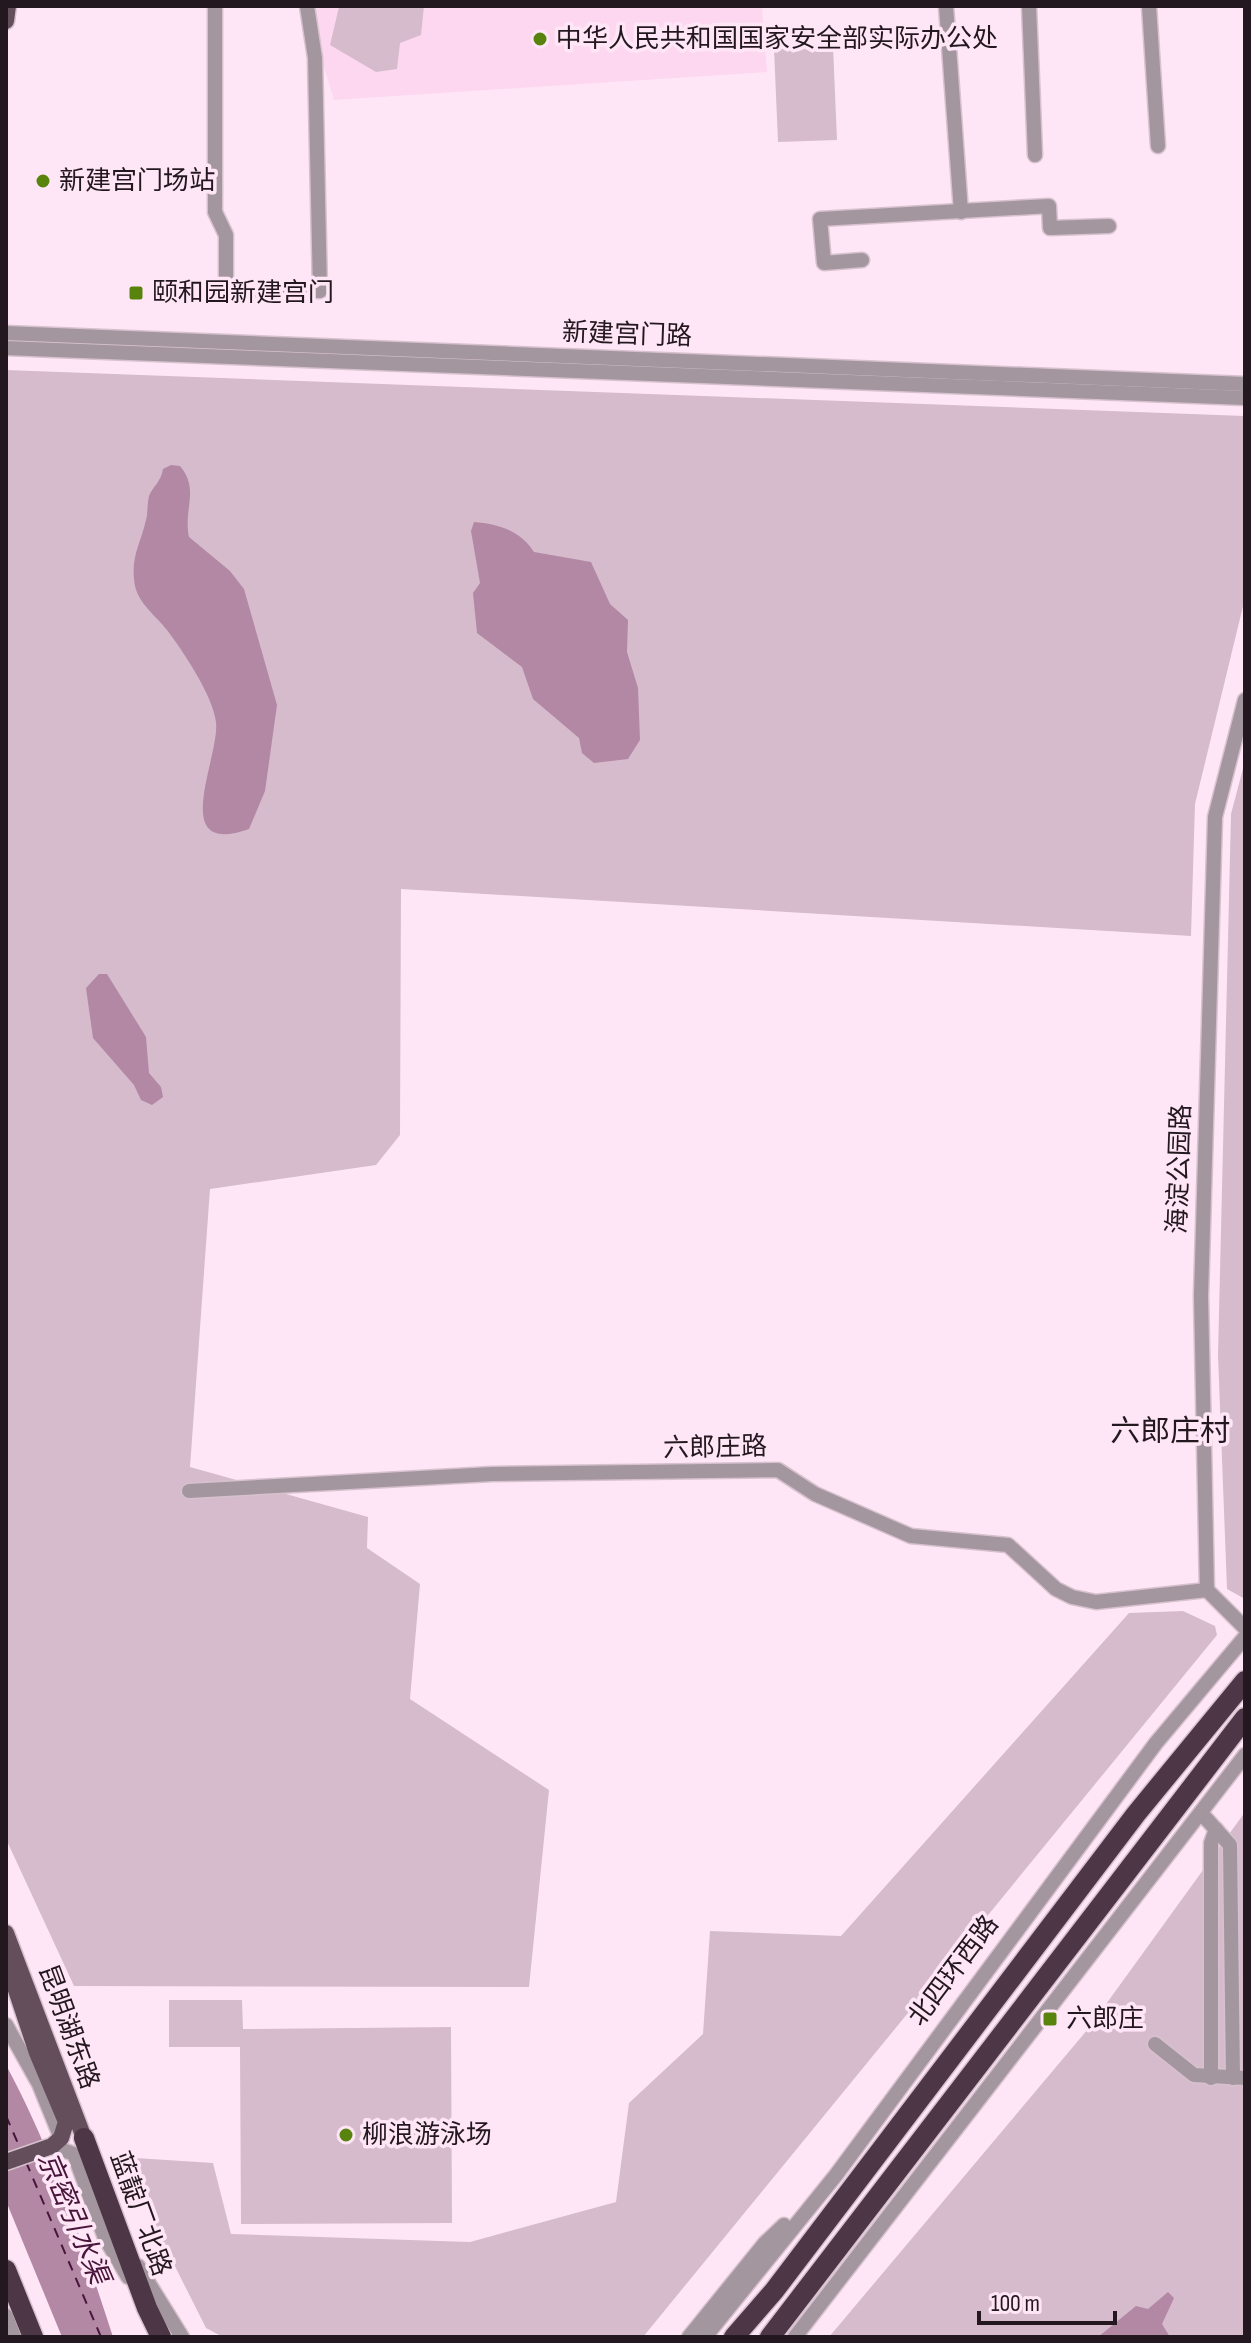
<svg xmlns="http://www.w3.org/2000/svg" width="1251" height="2343" viewBox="0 0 1251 2343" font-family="'Sofia Sans Condensed','Noto Sans SC',sans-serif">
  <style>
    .built { fill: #fdd7ef }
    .green { fill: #d6bbcc }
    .water { fill: #b288a4 }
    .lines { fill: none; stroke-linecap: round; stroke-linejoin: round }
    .ferry { stroke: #48153b; stroke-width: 2; stroke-dasharray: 10 8; stroke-linecap: butt }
    .minor-casing { stroke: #d7c1cf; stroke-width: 17 }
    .major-casing { stroke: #d7c1cf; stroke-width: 19 }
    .highway-casing { stroke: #d7c1cf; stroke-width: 23 }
    .minor { stroke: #a3969e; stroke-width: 14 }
    .major { stroke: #644e5c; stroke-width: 16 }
    .highway { stroke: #4d3646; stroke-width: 20 }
    .poi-dot { fill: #58840e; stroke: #ffe6f6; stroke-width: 3 }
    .labels { text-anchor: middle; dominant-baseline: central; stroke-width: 7; stroke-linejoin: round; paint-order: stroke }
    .poi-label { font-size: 26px; fill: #23181f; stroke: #ffe6f6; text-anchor: start }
    .street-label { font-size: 26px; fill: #23181f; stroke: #ffe6f6 }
    .water-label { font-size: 28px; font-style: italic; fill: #48153b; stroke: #ffe6f6 }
    .quarter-label { font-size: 30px; fill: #23181f; stroke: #ffe6f6 }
  </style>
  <rect width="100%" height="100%" fill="#ffe6f6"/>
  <path class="built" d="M305,6h457l5,66 -433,28z"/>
  <g class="green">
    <path d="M424,6l-3,29 -21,8 -3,26 -21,3 -46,-27 9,-38z"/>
    <path d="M833,46l4,94 -59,2 -4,-93z"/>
    <path d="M6,370l1239,46v182l-50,206 -4,132 -790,-47 -1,246 -24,30 -166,24 -20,278 178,50 -1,31 53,36 -10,115 139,91 -20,197 -455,-1 -68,-147z"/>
    <path d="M1245,761v838l-18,-10 -9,-234 13,-541z"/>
    <path d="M1183,1611l32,15 2,9 -574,702h-420l-17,-9 -86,-171 93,6 18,71 239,8 146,-40 13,-99 74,-69 7,-103 131,5 288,-323z"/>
    <path d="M1245,1812v525h-416l259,-308z"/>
    <path d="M169,2000h73l1,29 208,-2 1,196 -211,1 -1,-177h-71z"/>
  </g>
  <g class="water">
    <path d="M171,465l9,1c20,24 3,43 9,71l41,34 14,18 33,116 -12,86 -16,38c-82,29 -29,-71 -33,-107 -3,-26 -33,-71 -49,-92 -11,-14 -28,-26 -32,-44 -5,-29 5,-40 11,-66 2,-7 1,-16 3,-24 4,-10 12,-14 14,-27z"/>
    <path d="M474,522c25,2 47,9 60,30l57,10 19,42 18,16 -1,32 11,36 2,52 -12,19 -34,4 -12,-10 -3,-15 -46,-39 -11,-32 -45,-34 -4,-40 7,-10 -9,-52z"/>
    <path d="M99,974h8l39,63 3,36 12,14 2,10 -11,8 -11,-5 -7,-15 -41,-47 -7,-50z"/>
    <path d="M6,2065c46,85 77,180 107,272h-51l-56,-136z"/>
    <path d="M1168,2292l6,6 -12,26 8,13h-72l38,-31 12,3z"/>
  </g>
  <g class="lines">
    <g class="ferry">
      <path d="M6,2116l14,32"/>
      <path d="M26,2162l75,175"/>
    </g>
    <defs>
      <g id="minor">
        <path d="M215,6v206l11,23v54l94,2 -5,-233 -8,-52"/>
        <path d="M946,6l15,206"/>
        <path d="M1029,6l6,149"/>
        <path d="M1149,6l9,140"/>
        <path d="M862,260l-38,3 -4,-44 229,-13 1,22 59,-2"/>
        <path d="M6,333l1239,51"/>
        <path d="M6,348l1239,50"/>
        <path d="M1245,700l-30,117 -14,479 6,294 38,38"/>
        <path d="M189,1491l303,-17 286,-4 37,24 96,42 97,9 48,44 16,8 24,5 111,-12"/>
        <path d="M1201,1813l29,32 3,233"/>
        <path d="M6,2025l33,59 22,54"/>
        <path d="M1155,2044l39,31 51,3"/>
        <path d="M1211,2078v-235l5,-14"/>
        <path d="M52,2146l22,8 31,84 23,39"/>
        <path d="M138,2266l44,71"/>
        <path d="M6,2316l8,21"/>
        <path d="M689,2337l76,-94 19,-18"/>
        <path d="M705,2337l131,-162 320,-432 89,-106"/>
        <path d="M795,2337l450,-582"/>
      </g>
      <g id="major">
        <path d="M6,21l2,-15"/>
        <path d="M6,1933l78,205"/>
        <path d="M6,1960l31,93 29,69 -5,16 -9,8 -46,16"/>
      </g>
      <g id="highway">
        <path d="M84,2138l63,170 14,29"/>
        <path d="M6,2270l27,67"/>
        <path d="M734,2337l40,-46 362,-477 109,-133"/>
        <path d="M770,2337l475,-619"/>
      </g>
    </defs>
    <use href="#minor" class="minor-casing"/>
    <use href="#major" class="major-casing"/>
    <use href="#highway" class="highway-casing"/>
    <use href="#minor" class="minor"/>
    <use href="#major" class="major"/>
    <use href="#highway" class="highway"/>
  </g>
  <g class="poi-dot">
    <circle cx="540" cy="39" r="8"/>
    <circle cx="43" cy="181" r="8"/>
    <rect x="128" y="285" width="16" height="16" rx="4"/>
    <rect x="1042" y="2011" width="16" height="16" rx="4"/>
    <circle cx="346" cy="2135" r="8"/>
  </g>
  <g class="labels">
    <g class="poi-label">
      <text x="556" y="39">中华人民共和国国家安全部实际办公处</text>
      <text x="59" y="181">新建宫门场站</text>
      <text x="152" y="293">颐和园新建宫门</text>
      <text x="1066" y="2019">六郎庄</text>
      <text x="362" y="2135">柳浪游泳场</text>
    </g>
    <g class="street-label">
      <text transform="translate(627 335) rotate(2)">新建宫门路</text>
      <text transform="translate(1180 1169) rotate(-88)">海淀公园路</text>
      <text transform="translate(715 1448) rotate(-1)">六郎庄路</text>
      <text transform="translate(954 1971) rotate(-53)">北四环西路</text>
      <text transform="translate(68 2027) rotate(70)">昆明湖东路</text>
      <text transform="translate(140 2214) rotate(70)">蓝靛厂北路</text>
    </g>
    <g class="water-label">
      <text transform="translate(73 2218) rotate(67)">京密引水渠</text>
    </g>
    <g class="quarter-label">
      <text x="1170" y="1432">六郎庄村</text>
    </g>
  </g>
  <rect width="1251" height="2343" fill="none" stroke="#23181f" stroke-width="16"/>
  <path d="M979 2311v12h136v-12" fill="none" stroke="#23181f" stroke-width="4"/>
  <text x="991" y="2311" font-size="24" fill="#23181f" stroke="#ffe6f6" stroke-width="6" paint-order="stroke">100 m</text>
</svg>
